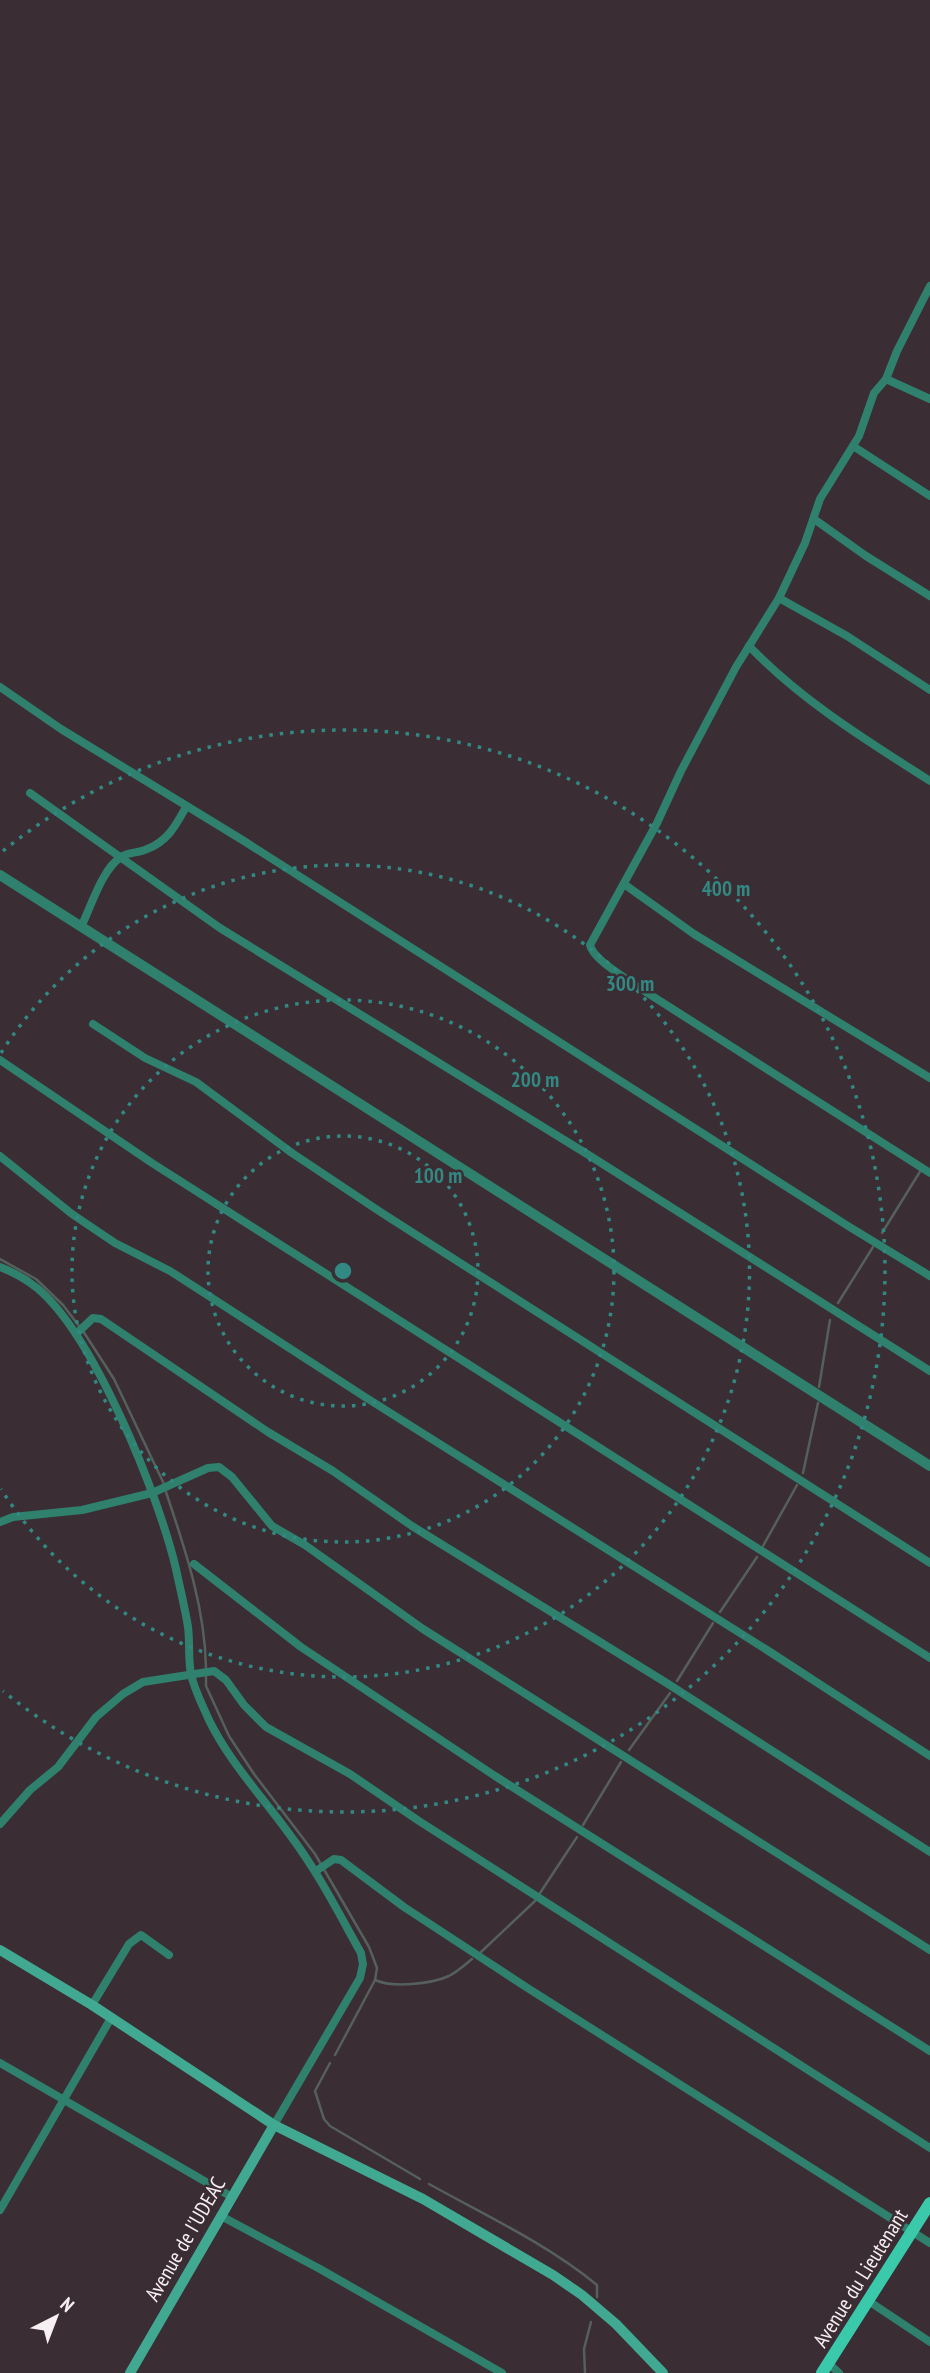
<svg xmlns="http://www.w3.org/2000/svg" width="930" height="2373" viewBox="0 0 930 2373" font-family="'PT Sans Narrow',sans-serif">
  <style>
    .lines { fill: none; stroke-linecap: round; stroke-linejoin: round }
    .stream { stroke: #555f5c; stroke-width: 2.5 }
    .minor { stroke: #2f816e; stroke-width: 8 }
    .tertiary { stroke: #2f816e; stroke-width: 10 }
    .secondary { stroke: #41a991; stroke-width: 10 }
    .primary { stroke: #3acaab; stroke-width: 12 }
    .ring { fill: none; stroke: #328882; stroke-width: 3.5; stroke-dasharray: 3.5 7 }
    .labels { text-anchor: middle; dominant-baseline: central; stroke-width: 5; stroke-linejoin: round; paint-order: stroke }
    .street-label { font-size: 21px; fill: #f7eff2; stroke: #3a2d33 }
    .centre { fill: #328882; stroke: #3a2d33; stroke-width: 3.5 }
    .ring-label { font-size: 21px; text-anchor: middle; font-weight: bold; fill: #328882; stroke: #3a2d33; stroke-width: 5; stroke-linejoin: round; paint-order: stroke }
  </style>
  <rect width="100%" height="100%" fill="#3a2d33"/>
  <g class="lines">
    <g class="stream">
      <path d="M882,1233l39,-63"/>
      <path d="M0,1259l36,20 27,26 16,21"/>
      <path d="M838,1303l35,-56"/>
      <path d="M83,1331l31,48 50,105"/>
      <path d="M819,1387l11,-67"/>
      <path d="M803,1473l15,-70"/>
      <path d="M166,1492c19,57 39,115 40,176"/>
      <path d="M763,1546l34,-61"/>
      <path d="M720,1612l37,-55"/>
      <path d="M206,1675v11l23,50 25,38 61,80 54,93 8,21 -2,12 -40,75"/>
      <path d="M677,1681l36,-58"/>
      <path d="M629,1750l41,-57"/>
      <path d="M583,1825l38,-63"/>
      <path d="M540,1893l37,-56"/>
      <path d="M481,1952l54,-51"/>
      <path d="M375,1980c17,8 56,4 74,-4 8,-4 16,-11 23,-17"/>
      <path d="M330,2063l-15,28 9,28 6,7 90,53"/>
      <path d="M429,2184c56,31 118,60 168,101v12"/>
      <path d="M585,2373l-1,-24 7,-27"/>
    </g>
    <g class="minor">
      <path d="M930,286l-33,65 -11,28 -12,14 -15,43 -39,63 -15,44 -26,55 -43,69 -55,104 -24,52 -67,122c3,14 33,31 45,40l295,188"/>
      <path d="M886,379l44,20"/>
      <path d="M853,446l77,50"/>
      <path d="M814,519l52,37 64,40"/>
      <path d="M779,598l68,38 83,54"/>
      <path d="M749,646c53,55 117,94 181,135"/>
      <path d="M0,687l61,42 183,112 604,385 82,50"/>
      <path d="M30,793l190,135 367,226 343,217"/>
      <path d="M624,884l70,50 236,144"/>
      <path d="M81,927c10,-20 21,-58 40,-70 7,-5 19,-4 26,-8 21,-8 29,-24 39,-42"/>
      <path d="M93,1024l52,34 51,24 96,71 90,60 548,350"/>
      <path d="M0,1060l152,103 778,495"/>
      <path d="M0,1156l72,58 43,29 55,28 195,126 402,253 163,106"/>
      <path d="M0,1267c13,5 26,12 37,21 57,47 122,208 139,281 4,19 9,39 12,58 2,15 0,32 3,47 3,15 11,30 17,44 21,44 54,78 82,117 28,37 48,77 71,118l2,11 -3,14 -86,147"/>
      <path d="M76,1334l17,-16 8,1 167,113 65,39 79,55 253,156 265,170"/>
      <path d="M0,1522l13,-5 69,-7 70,-17 56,-25 11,-1 13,10 40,49 33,19 118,84 507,321"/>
      <path d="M194,1564l107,83 194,129 435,275"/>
      <path d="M0,1824l30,-34 28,-23 38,-50 27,-23 20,-12 71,-11 12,9 18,25 22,22 84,47 69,47 511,327"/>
      <path d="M316,1871l18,-12 7,1 63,47 122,80 404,256"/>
      <path d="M92,2005l37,-61 12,-9 28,20"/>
      <path d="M0,2063l232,134"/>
      <path d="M0,2210l111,-192"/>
      <path d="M221,2216l99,53 182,104"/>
      <path d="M870,2302l60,40"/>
      <path d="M828,2363l11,10"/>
    </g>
    <path class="tertiary" d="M0,875l930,591"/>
    <g class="secondary">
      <path d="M0,1950l92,55 182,120 149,74 130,76 29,20 34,29 47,49"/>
      <path d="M130,2373l144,-248"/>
    </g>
    <path class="primary" d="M822,2373l108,-170"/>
  </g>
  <g class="ring">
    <circle cx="343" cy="1271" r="135"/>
    <circle cx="343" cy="1271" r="271"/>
    <path d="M1 1053A406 406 0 1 1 1 1489"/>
    <path d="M3 851A541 541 0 1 1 3 1691"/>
  </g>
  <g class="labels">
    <g class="street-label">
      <text transform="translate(185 2239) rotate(-60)">Avenue de I'UDEAC</text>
      <text transform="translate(860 2278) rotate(-58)">Avenue du Lieutenant</text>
    </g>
  </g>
  <circle cx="343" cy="1271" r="10" class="centre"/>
  <g class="ring-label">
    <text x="726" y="896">400 m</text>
    <text x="630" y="991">300 m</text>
    <text x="535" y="1087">200 m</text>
    <text x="438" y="1183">100 m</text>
  </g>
  <g transform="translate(56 2317) rotate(42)" stroke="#3a2d33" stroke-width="5" paint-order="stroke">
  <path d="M0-5L12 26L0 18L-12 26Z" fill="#f7eff2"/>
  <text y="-10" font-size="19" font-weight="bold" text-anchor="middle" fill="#f7eff2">N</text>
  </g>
</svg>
